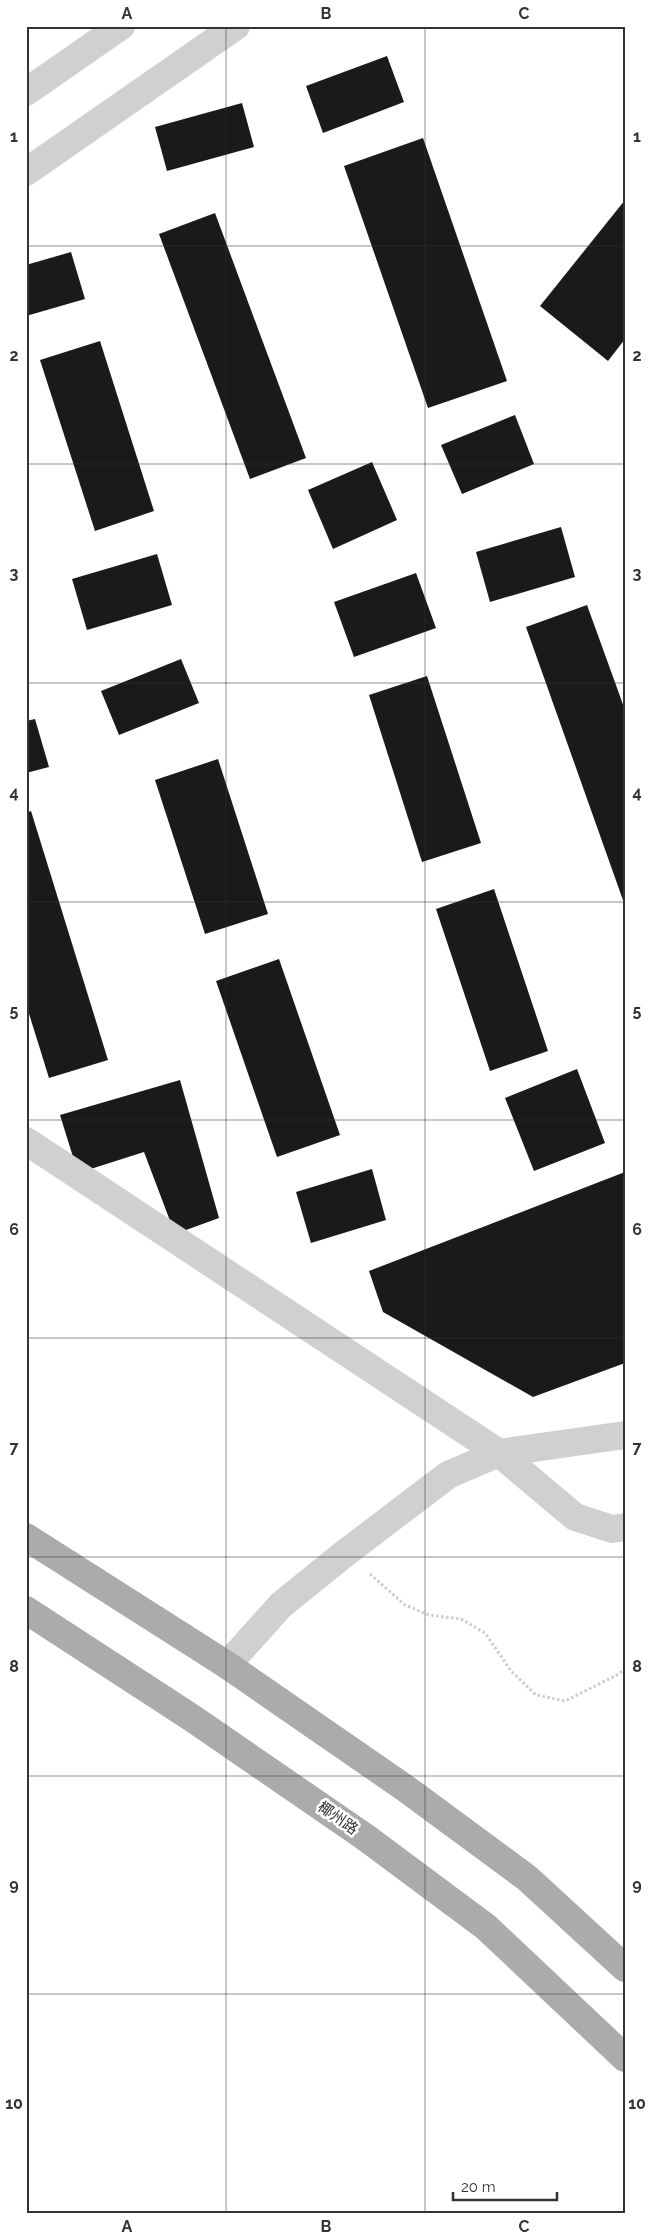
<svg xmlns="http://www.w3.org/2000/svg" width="651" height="2240" viewBox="0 0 651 2240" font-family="Raleway,'Noto Sans SC',sans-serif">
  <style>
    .building { fill: #1a1a1a }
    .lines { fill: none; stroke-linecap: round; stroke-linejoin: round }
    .path { stroke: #cdcdcd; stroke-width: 3; stroke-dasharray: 2.5 2.5; stroke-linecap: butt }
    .minor { stroke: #d0d0d0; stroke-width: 28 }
    .major { stroke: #ababab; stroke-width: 28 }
    .grid { fill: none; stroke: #333; stroke-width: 1; stroke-opacity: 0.55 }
    .labels { text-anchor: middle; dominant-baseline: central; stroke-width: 5; stroke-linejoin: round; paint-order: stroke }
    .street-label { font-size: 15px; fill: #333; stroke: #fff }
    .neatline { fill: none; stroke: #333; stroke-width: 2 }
    .grid-label { font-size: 16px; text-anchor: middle; font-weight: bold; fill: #333 }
  </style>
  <rect width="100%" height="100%" fill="#fff"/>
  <g class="building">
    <path d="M387,56l17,46 -81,31 -17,-47z"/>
    <path d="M242,103l12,44 -87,24 -12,-44z"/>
    <path d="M423,138l84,243 -79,27 -84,-242z"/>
    <path d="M625,200v139l-17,22 -68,-55z"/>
    <path d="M215,213l91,245 -56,21 -91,-245z"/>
    <path d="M71,252l14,47 -59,17v-51z"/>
    <path d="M100,341l54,170 -59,20 -55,-171z"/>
    <path d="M515,415l19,49 -72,30 -21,-49z"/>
    <path d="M372,462l25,58 -64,29 -25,-59z"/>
    <path d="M561,527l14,50 -85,25 -14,-50z"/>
    <path d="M157,554l15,51 -85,25 -15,-51z"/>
    <path d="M416,573l20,55 -82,29 -20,-55z"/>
    <path d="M587,605l38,105 -1,193 -98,-276z"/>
    <path d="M181,659l18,44 -80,32 -18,-44z"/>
    <path d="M427,676l54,167 -59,19 -53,-167z"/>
    <path d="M35,719l14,48 -23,6v-52z"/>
    <path d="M218,759l50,155 -63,20 -50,-154z"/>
    <path d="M31,811l77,249 -59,18 -23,-74v-191z"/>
    <path d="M494,889l54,162 -58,20 -54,-162z"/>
    <path d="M279,959l61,176 -63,22 -61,-176z"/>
    <path d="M577,1069l28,74 -71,28 -29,-73z"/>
    <path d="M180,1080l39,138 -44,16 -31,-82 -66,21 -18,-58z"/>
    <path d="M372,1169l14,51 -75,23 -15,-51z"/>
    <path d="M625,1172v191l-92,34 -150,-85 -14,-41z"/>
  </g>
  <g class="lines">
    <path class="path" d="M370,1574l35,31 24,10 32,4 24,14 26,38 25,24 29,6 54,-27 6,-6"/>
    <g class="minor">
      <path d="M26,92l95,-66"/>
      <path d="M26,172l210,-146"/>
      <path d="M26,1141l473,312 -51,22 -104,79 -63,51 -54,60"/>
      <path d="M625,1435l-126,18 76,64 37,12 13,-2"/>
    </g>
    <g class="major">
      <path d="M26,1537l201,128 178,123 122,90 98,90"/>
      <path d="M26,1610l166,108 173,119 121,90 139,131"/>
    </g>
  </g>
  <path class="grid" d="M226,26v2188M425,26v2188M26,246h599M26,464h599M26,683h599M26,902h599M26,1120h599M26,1338h599M26,1557h599M26,1776h599M26,1994h599"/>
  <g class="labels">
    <g class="street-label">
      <text transform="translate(338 1818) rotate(35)">椰州路</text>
    </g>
  </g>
  <rect width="651" height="2240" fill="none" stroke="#ffffff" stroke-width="55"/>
  <path d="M453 2192v8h104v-8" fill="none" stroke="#333333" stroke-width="2.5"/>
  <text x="461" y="2192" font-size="15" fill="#333333" stroke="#ffffff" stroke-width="4" paint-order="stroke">20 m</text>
  <rect x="28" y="28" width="596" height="2184" class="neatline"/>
  <g class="grid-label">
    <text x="127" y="19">A</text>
    <text x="326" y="19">B</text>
    <text x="524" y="19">C</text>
    <text x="14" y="142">1</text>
    <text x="637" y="142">1</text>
    <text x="14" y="361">2</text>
    <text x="637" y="361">2</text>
    <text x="14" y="579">3</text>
    <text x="637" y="579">3</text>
    <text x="14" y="798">4</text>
    <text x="637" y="798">4</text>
    <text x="14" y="1016">5</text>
    <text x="637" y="1016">5</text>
    <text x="14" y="1235">6</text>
    <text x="637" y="1235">6</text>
    <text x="14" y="1453">7</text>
    <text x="637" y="1453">7</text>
    <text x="14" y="1672">8</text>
    <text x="637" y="1672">8</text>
    <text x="14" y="1890">9</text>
    <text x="637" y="1890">9</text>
    <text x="14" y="2109">10</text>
    <text x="637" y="2109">10</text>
    <text x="127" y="2232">A</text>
    <text x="326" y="2232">B</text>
    <text x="524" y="2232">C</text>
  </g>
</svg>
